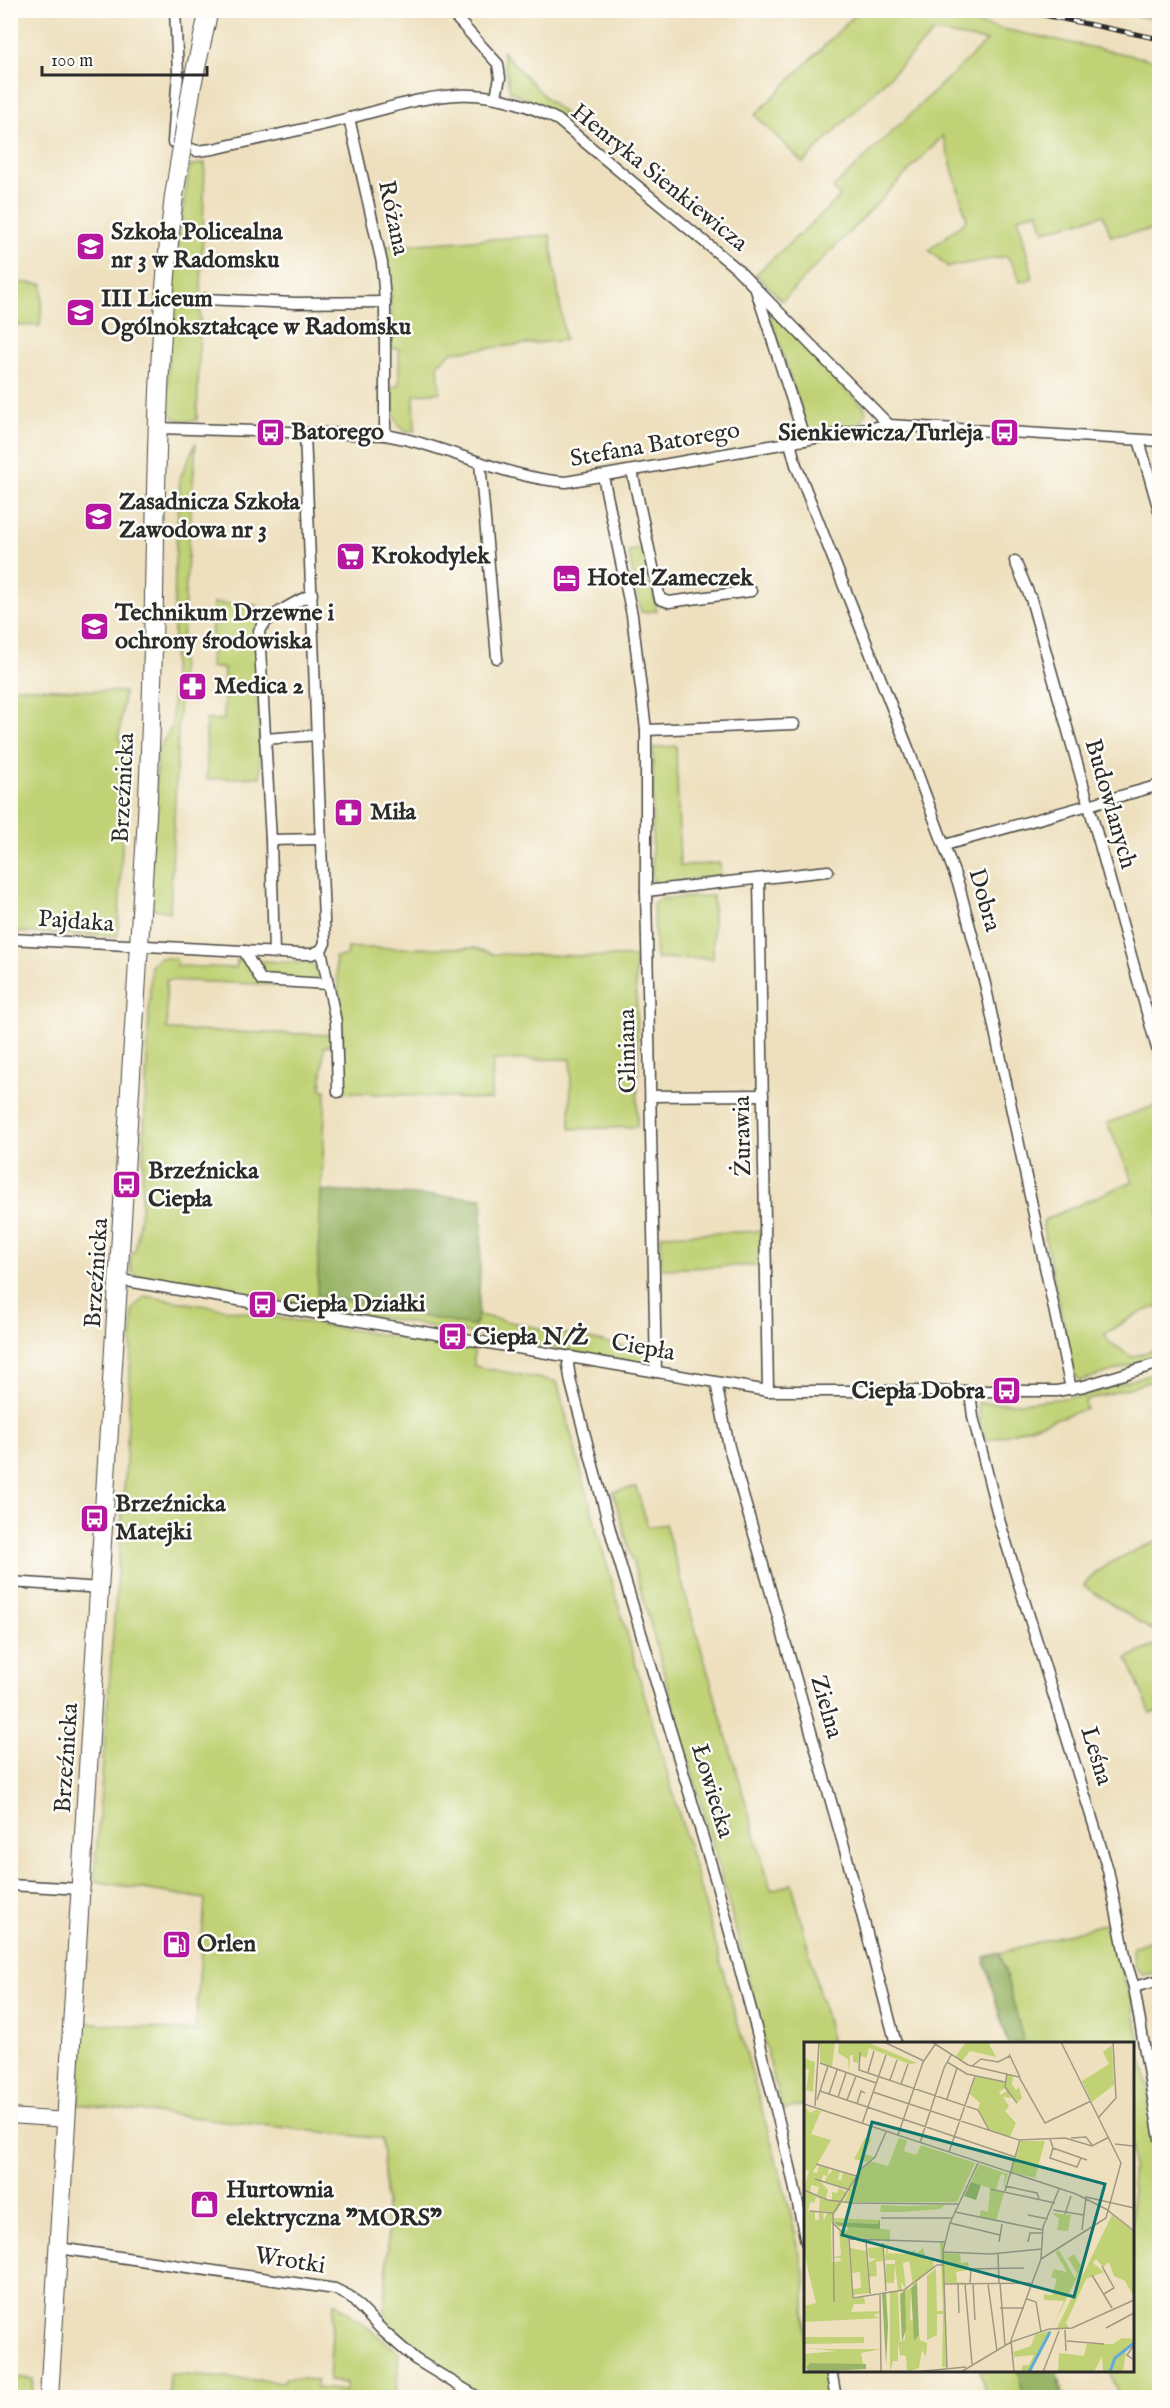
<svg xmlns="http://www.w3.org/2000/svg" width="1170" height="2408" viewBox="0 0 1170 2408" font-family="'IM FELL English',serif">
  <style>
    .green { fill: #c0d275; stroke: #767e50; stroke-width: 1.5 }
    .forest { fill: #98b466; stroke: #627048; stroke-width: 1.5 }
    .lines { fill: none; stroke-linecap: round; stroke-linejoin: round }
    .minor-casing { stroke: #484641; stroke-width: 13 }
    .tertiary-casing { stroke: #484641; stroke-width: 16 }
    .primary-casing { stroke: #484641; stroke-width: 20 }
    .minor { stroke: #fff; stroke-width: 10 }
    .tertiary { stroke: #fff; stroke-width: 14 }
    .primary { stroke: #fff; stroke-width: 18 }
    .rail-casing { stroke: #2b2b2b; stroke-width: 5 }
    .rail { stroke: #fdfcf7; stroke-width: 3; stroke-dasharray: 9; stroke-linecap: butt }
    .primary-bridge-casing { stroke: #484641; stroke-width: 20; stroke-linecap: butt }
    .primary-bridge { stroke: #fff; stroke-width: 18 }
    .labels { text-anchor: middle; dominant-baseline: central; stroke-width: 5; stroke-linejoin: round; paint-order: stroke }
    .street-label { font-size: 24px; fill: #2b2b2b; stroke: #fdfcf7 }
    .poi-label { font-size: 24px; font-weight: bold; fill: #2b2b2b; stroke: #fdfcf7; text-anchor: start }
    .inset-river { fill: none; stroke: #61abd9; stroke-width: 3 }
    .inset-road { fill: none; stroke: #a09883; stroke-width: 1.5 }
    .view { fill: #0f766e; fill-opacity: 0.15; stroke: #0f766e; stroke-width: 3 }
    .inset-edge { fill: none; stroke: #2b2b2b; stroke-width: 3 }
  </style>
  <rect width="100%" height="100%" fill="#fdfcf7"/>
  <filter id="ink" filterUnits="userSpaceOnUse"><feTurbulence type="fractalNoise" baseFrequency=".0167" numOctaves="2"/><feDisplacementMap in="SourceGraphic" scale="12" xChannelSelector="R" yChannelSelector="G"/><feConvolveMatrix kernelMatrix="1 2 1 2 8 2 1 2 1" color-interpolation-filters="sRGB"/></filter>
  <filter id="wash" filterUnits="userSpaceOnUse"><feTurbulence type="fractalNoise" baseFrequency=".008" numOctaves="4" result="noise"/><feDisplacementMap in="SourceGraphic" scale="24" xChannelSelector="R" yChannelSelector="G"/><feGaussianBlur stdDeviation="1.35" result="paint"/><feColorMatrix in="noise" values="0 0 0 0 0 0 0 0 0 0 0 0 0 0 0 0 0 1.4 0 .05"/><feComposite in="paint" operator="in"/></filter>
  <g filter="url(#wash)">
    <rect width="100%" height="100%" fill="#eee0be"/>
    <g class="green">
      <path d="M859,11h37l43,5 220,45v168l-48,7 -8,-21 -59,16 -6,-19 -20,5 15,61 -13,4 -4,-12 -9,-14 -59,11 -19,-17 38,-30 -24,-84 -161,165 -26,-27 84,-77 -7,-9 154,-147 -53,-9 -131,131 -48,-48z"/>
      <path d="M1113,11h46v9z"/>
      <path d="M502,51l44,47 20,17 -7,1 -49,-25z"/>
      <path d="M205,163l-8,257 -12,1 -11,-3 -8,-13c4,-81 9,-160 24,-239z"/>
      <path d="M550,235l15,105 -113,12 -14,12 2,28 -26,3 1,36 -4,-1 -3,3c-18,-11 -16,-27 -16,-46l7,-1v-37l-8,-1v-65l-7,-34 4,-3z"/>
      <path d="M10,282l33,2 -3,42 -29,-1z"/>
      <path d="M769,313l5,1 90,93 2,5 -5,11 -45,10 -9,-4z"/>
      <path d="M196,442l-14,198 -12,272 -21,-4 9,-159 14,-22 3,-163 5,-86z"/>
      <path d="M642,548l15,63 -16,1 -13,-61z"/>
      <path d="M213,603l43,2 4,172 -53,2 -1,-59h18v-51l-14,-2z"/>
      <path d="M11,687l113,5 -5,46 7,21 -8,177 -107,-4z"/>
      <path d="M676,746l4,120 40,-3 1,12 -62,9 -6,-3 -1,-7 1,-126z"/>
      <path d="M713,896v62l-57,1 -3,-56 6,-4z"/>
      <path d="M348,948h127l18,6 142,3 3,100 -1,70 -67,2 1,-70 -78,1 -2,40 -148,-8 -2,-83 -6,-52 12,-1z"/>
      <path d="M159,958h17l1,8 59,2 1,-8 70,3 8,3 7,21 -156,-7 1,50 166,5 -2,9 -7,3 -3,43h5l-9,204 158,32 3,-11 166,36 6,1 -1,8 -7,4 -327,-58 -92,-14 1,-7 -40,-6 -2,7 -42,-8c-12,-6 -10,-13 -9,-26h4l6,-43 10,-244z"/>
      <path d="M1159,1104v202l-22,8 -33,20 5,8 23,15 27,-9v9l-79,24 -6,-7 -31,-146 1,-8 89,-39 -26,-58z"/>
      <path d="M761,1231l1,34 -101,4v-34z"/>
      <path d="M145,1296l329,54v16l83,16 41,152 88,304 104,372 15,68 1,92 18,1 5,26 -337,1c-41,-16 -75,-44 -108,-73l4,-84 -6,-102 -303,-35 5,-82 111,10 10,-133 -111,-18 32,-418 7,-154z"/>
      <path d="M1159,1371v8l-74,22 1,8 -100,32 -6,-17 -2,-21h41l65,-7z"/>
      <path d="M636,1487l12,40 17,-3 106,366 21,-6 40,159 -26,1 -1,61 -23,5 -58,-225 -111,-393z"/>
      <path d="M1159,1540v95l-75,-49c11,-20 54,-37 75,-46z"/>
      <path d="M1159,1644v67l-8,3 -24,-56z"/>
      <path d="M1110,1922l17,67 5,11 27,149 1,238 -8,10h-33l-9,-26 22,-1v-326l-108,-1 -24,-90z"/>
      <path d="M1159,1937v35l-16,3 -9,-10 -1,-18z"/>
      <path d="M334,2301l65,51 -3,45h-227l1,-23 114,8 1,-4 32,2v8l28,3 1,-8 -17,-2z"/>
      <path d="M980,2371h38l6,26h-38z"/>
      <path d="M11,2377l22,2 -1,18h-21z"/>
    </g>
    <g class="forest">
      <path d="M321,1191l162,7 -5,117 -4,12 -157,-32z"/>
      <path d="M1000,1953l24,90h-17l-23,-86z"/>
      <path d="M1018,2371h38l7,26h-39z"/>
    </g>
  </g>
  <g filter="url(#ink)">
    <g class="lines">
      <defs>
        <g id="minor">
          <path d="M175,10l3,63 -5,69 24,9 16,-2c44,-10 89,-19 133,-30 85,-22 128,-42 212,1l178,148 153,157"/>
          <path d="M449,10l49,54 2,14 -4,18"/>
          <path d="M349,118l33,145 3,39v133"/>
          <path d="M756,290l49,150"/>
          <path d="M203,299l93,4 89,-1"/>
          <path d="M158,428l227,7c61,10 119,43 181,47l323,-57 271,16"/>
          <path d="M305,433l19,488 1,22 -4,7 15,72 2,70"/>
          <path d="M1139,440l21,74"/>
          <path d="M790,443l6,22 112,283 51,138 26,98 86,405"/>
          <path d="M480,462l17,196"/>
          <path d="M632,471l28,128 9,3 82,-11"/>
          <path d="M603,476l29,139 14,115v161l10,481"/>
          <path d="M1015,561l16,38 129,460"/>
          <path d="M646,730l148,-6"/>
          <path d="M265,739l52,-4"/>
          <path d="M271,840l50,-1"/>
          <path d="M945,845l215,-60"/>
          <path d="M759,880l9,511"/>
          <path d="M646,891l182,-20"/>
          <path d="M10,939l291,15h11l9,-4"/>
          <path d="M244,951l17,29 67,4"/>
          <path d="M274,953l-3,-113 -12,-209c6,-14 39,-30 53,-37"/>
          <path d="M651,1096l112,-1"/>
          <path d="M121,1280l647,111h289l27,-5 76,-23"/>
          <path d="M570,1356l-2,9 3,18 41,154 104,344 40,147 35,143 15,71"/>
          <path d="M716,1383l13,64 116,403 51,194"/>
          <path d="M970,1391l3,26 27,106 108,347 19,95 7,22 26,152"/>
          <path d="M10,1582l92,6"/>
          <path d="M10,1885l72,4"/>
          <path d="M1134,1987l26,-7"/>
          <path d="M59,2248l276,41 14,7 35,36 31,27 64,39"/>
          <path d="M831,2370l5,28"/>
          <path d="M1159,2398l1,-1"/>
        </g>
        <path id="tertiary" d="M10,2116l57,4"/>
        <path id="primary" d="M49,2398c33,-528 69,-1055 98,-1582 12,-207 2,-414 27,-620"/>
      </defs>
      <use href="#minor" class="minor-casing"/>
      <use href="#tertiary" class="tertiary-casing"/>
      <use href="#primary" class="primary-casing"/>
      <use href="#minor" class="minor"/>
      <use href="#tertiary" class="tertiary"/>
      <use href="#primary" class="primary"/>
      <defs>
        <path id="rail" d="M1019,10l141,29"/>
      </defs>
      <use href="#rail" class="rail-casing"/>
      <use href="#rail" class="rail"/>
      <defs>
        <path id="primary-bridge" d="M174,196l18,-111 17,-75"/>
      </defs>
      <use href="#primary-bridge" class="primary-bridge-casing"/>
      <use href="#primary-bridge" class="primary-bridge"/>
    </g>
  </g>
  <defs>
    <symbol id="university-square" viewBox="-11 -11 22 22"><rect x="-9" y="-9" width="18" height="18" rx="4" fill="#b5179e" stroke="#fdfcf7"/><path d="M0-5L7-2L0 1L-7-2ZM-4 1L0 2.5L4 1V4Q0 6-4 4Z" fill="#fff"/></symbol>
    <symbol id="school-square" viewBox="-11 -11 22 22"><rect x="-9" y="-9" width="18" height="18" rx="4" fill="#b5179e" stroke="#fdfcf7"/><path d="M0-5L7-2L0 1L-7-2ZM-4 1L0 2.5L4 1V4Q0 6-4 4Z" fill="#fff"/></symbol>
    <symbol id="bus-square" viewBox="-11 -11 22 22"><rect x="-9" y="-9" width="18" height="18" rx="4" fill="#b5179e" stroke="#fdfcf7"/><path d="M-5-6H5V4H4V6H2V4H-2V6H-4V4H-5ZM-3.5-4V0h7V-4ZM-3.5 1.2v1.5H-2V1.2ZM2 1.2v1.5H3.5V1.2Z" fill="#fff"/></symbol>
    <symbol id="supermarket-square" viewBox="-11 -11 22 22"><rect x="-9" y="-9" width="18" height="18" rx="4" fill="#b5179e" stroke="#fdfcf7"/><path d="M-6-5.5h2.5l.6 2H6L4.5 2H-2.5L-4.4-4H-6ZM-1.5 3.2a1.3 1.3 0 1 0 .1 0ZM3 3.2a1.3 1.3 0 1 0 .1 0Z" fill="#fff"/></symbol>
    <symbol id="hotel-square" viewBox="-11 -11 22 22"><rect x="-9" y="-9" width="18" height="18" rx="4" fill="#b5179e" stroke="#fdfcf7"/><path d="M-6-4.5h1.5V1H6V5H4.5V3h-9V5H-6ZM-4 0a1.8 1.8 0 1 1 3.6 0ZM.5 0V-2.5h3Q6-2.5 6 0Z" fill="#fff"/></symbol>
    <symbol id="pharmacy-square" viewBox="-11 -11 22 22"><rect x="-9" y="-9" width="18" height="18" rx="4" fill="#b5179e" stroke="#fdfcf7"/><path d="M-2-6h4v4h4v4h-4v4h-4v-4h-4v-4h4Z" fill="#fff"/></symbol>
    <symbol id="fuel-square" viewBox="-11 -11 22 22"><rect x="-9" y="-9" width="18" height="18" rx="4" fill="#b5179e" stroke="#fdfcf7"/><path d="M-5.5-6h7V0h2V4h1.3V-2.5L3-4.5l.8-.8L6-3V5H2.5V1h-1V6h-7ZM-4.2-4.7v3.2H.2V-4.7Z" fill="#fff"/></symbol>
    <symbol id="shop-square" viewBox="-11 -11 22 22"><rect x="-9" y="-9" width="18" height="18" rx="4" fill="#b5179e" stroke="#fdfcf7"/><path d="M-5-2.5h2.3a2.7 3.5 0 0 1 5.4 0H5L5.5 6h-11ZM-1.5-2.5h3a1.5 2.3 0 0 0-3 0Z" fill="#fff"/></symbol>
  </defs>
  <g fill-rule="evenodd">
    <use href="#university-square" x="74" y="230" width="33" height="33"/>
    <use href="#school-square" x="64" y="296" width="33" height="33"/>
    <use href="#bus-square" x="254" y="416" width="33" height="33"/>
    <use href="#bus-square" x="988" y="416" width="33" height="33"/>
    <use href="#school-square" x="82" y="500" width="33" height="33"/>
    <use href="#supermarket-square" x="334" y="540" width="33" height="33"/>
    <use href="#hotel-square" x="550" y="562" width="33" height="33"/>
    <use href="#school-square" x="78" y="610" width="33" height="33"/>
    <use href="#pharmacy-square" x="176" y="670" width="33" height="33"/>
    <use href="#pharmacy-square" x="332" y="796" width="33" height="33"/>
    <use href="#bus-square" x="110" y="1168" width="33" height="33"/>
    <use href="#bus-square" x="246" y="1288" width="33" height="33"/>
    <use href="#bus-square" x="436" y="1320" width="33" height="33"/>
    <use href="#bus-square" x="990" y="1374" width="33" height="33"/>
    <use href="#bus-square" x="78" y="1502" width="33" height="33"/>
    <use href="#fuel-square" x="160" y="1928" width="33" height="33"/>
    <use href="#shop-square" x="188" y="2188" width="33" height="33"/>
  </g>
  <g class="labels">
    <g class="street-label">
      <text transform="translate(659 178) rotate(39)">Henryka Sienkiewicza</text>
      <text transform="translate(393 218) rotate(78)">Różana</text>
      <text transform="translate(655 445) rotate(-10)">Stefana Batorego</text>
      <text transform="translate(124 788) rotate(-87)">Brzeźnicka</text>
      <text transform="translate(1110 804) rotate(74)">Budowlanych</text>
      <text transform="translate(984 900) rotate(74)">Dobra</text>
      <text transform="translate(76 922) rotate(4)">Pajdaka</text>
      <text transform="translate(628 1051) rotate(-91)">Gliniana</text>
      <text transform="translate(743 1136) rotate(-91)">Żurawia</text>
      <text transform="translate(97 1273) rotate(-86)">Brzeźnicka</text>
      <text transform="translate(643 1348) rotate(10)">Ciepła</text>
      <text transform="translate(826 1707) rotate(74)">Zielna</text>
      <text transform="translate(1096 1756) rotate(73)">Leśna</text>
      <text transform="translate(67 1758) rotate(-86)">Brzeźnicka</text>
      <text transform="translate(712 1791) rotate(73)">Łowiecka</text>
      <text transform="translate(290 2261) rotate(9)">Wrotki</text>
    </g>
    <g class="poi-label">
      <text x="111" y="232">Szkoła Policealna<tspan x="111" dy="28">nr 3 w Radomsku</tspan></text>
      <text x="101" y="299">III Liceum<tspan x="101" dy="28">Ogólnokształcące w Radomsku</tspan></text>
      <text x="291" y="432">Batorego</text>
      <text x="983" y="433" text-anchor="end">Sienkiewicza/Turleja</text>
      <text x="119" y="502">Zasadnicza Szkoła<tspan x="119" dy="28">Zawodowa nr 3</tspan></text>
      <text x="371" y="556">Krokodylek</text>
      <text x="587" y="578">Hotel Zameczek</text>
      <text x="115" y="613">Technikum Drzewne i<tspan x="115" dy="28">ochrony środowiska</tspan></text>
      <text x="214" y="686">Medica 2</text>
      <text x="370" y="812">Miła</text>
      <text x="148" y="1171">Brzeźnicka<tspan x="148" dy="28">Ciepła</tspan></text>
      <text x="283" y="1304">Ciepła Działki</text>
      <text x="473" y="1337">Ciepła N/Ż</text>
      <text x="985" y="1391" text-anchor="end">Ciepła Dobra</text>
      <text x="115" y="1504">Brzeźnicka<tspan x="115" dy="28">Matejki</tspan></text>
      <text x="197" y="1944">Orlen</text>
      <text x="226" y="2190">Hurtownia<tspan x="226" dy="28">elektryczna "MORS"</tspan></text>
    </g>
  </g>
  <g transform="translate(804 2042)">
    <rect width="330" height="330" fill="#eee0be"/>
    <path d="M16,0h15l-3,25 -12,-5zM35,0h28l50,21 -8,1 -40,-16 -3,10 -5,-2 -3,7 -5,-1v-7h-3l-1,18 -1,-14 -10,-6zM162,0h22l8,15 -26,-6 -8,10 -6,-5zM308,3l2,40 -22,17 -10,-21 27,-17 -6,-12zM0,16l11,4 -2,30 -7,-2 3,-20 -5,-2zM203,32l6,2 -1,9 4,5 3,-3 3,11 -4,4 -13,-14 -6,4 2,3 6,-4 5,7 -9,-1 6,9 -4,5 11,12 -6,14 -20,-6 -12,-22 2,-6 -10,-9 6,-18 29,6zM0,63l6,8 6,-3 5,1 -10,23 20,6 -18,32 4,1 2,-7 10,3 -2,7 6,-6 7,2 -2,8h3l2,-7 12,4 -6,12 -24,-7 2,-6 -4,-1 -2,7 7,8 -2,8 -9,-4 2,-7 -8,-2 -1,8 22,8v-9l5,1 2,-5 9,5 -12,19 -17,-1 1,-12 -4,-2 -2,6 -4,-1 -2,10h7v8h4v-7h4l1,7 3,-7h6l1,5 45,2v4l-45,-2 -1,-6 -2,9 1,41v-4l9,-1 -1,-3h-8l9,-3 -2,-25 -7,-7h1l7,8 8,-1 -1,-5 43,5v12l-47,-7 5,4 4,55 1,-5 8,-1 -1,-16 -8,1 -2,-25 16,3 3,42 -17,2v4l12,-3 1,8h-11l-3,8 31,-1 -9,5 9,2 -78,4v-16l12,-3 -12,-50v-66l5,-16 -5,-2zM61,96l6,1 -6,15 9,3 -7,5 -13,-3zM95,96l8,2 -3,11 12,4 5,-10 54,18 -18,39h-113l13,-27 13,-14 18,5zM217,99h24l-10,37 -24,-6zM175,122l29,10 -5,16 2,-15 -4,-1 -5,16 -25,-8 -14,30zM186,147l14,4 -8,28 -17,-4 2,-7 7,2zM77,163l23,1 41,-1 -5,4 -38,3h-22zM248,171l19,2 -3,16 -11,-1 2,-11zM308,173l22,17v65l-9,-16 -11,-5 -5,-14 -6,5 -7,-8 -3,4 11,9 -18,7 -20,44 3,5 -13,2zM136,200l4,1 2,124h-4l1,-53h-6v21l-10,5v-64l9,-8 1,43h6zM83,201l1,10 19,1 8,-4 1,4 7,-6 3,12h7l1,7 -21,18 -4,-24 -6,2 3,26 -5,-7 1,8h-4l-3,-25 -1,18h-8v-19h9v-4h-10zM79,205v14l-7,1 1,14 -8,1v-15l7,-3 -7,-1 -1,-10zM255,208l16,28 2,-4 -9,-16 6,-4 8,13 -30,61 12,-27 -20,-1v-6l8,1 5,-16 -6,-2 3,-8 13,3 -12,-20zM139,211l17,1 1,9 7,-1 1,8 -13,2 1,10 12,1h-24zM107,246l-1,32 5,2v18l4,-5 1,5 7,3 -1,14 -4,-7 -3,18 -12,4 -1,-16 -6,-1 -2,-12v18h-5l-3,11v-81h8l2,51 5,-2v-50zM248,288l-21,42h-9v-6l7,-1 5,-10 -20,2 -1,-5 18,-6 4,-11zM0,295h60v6l-60,1zM318,296l12,1 -8,12 -3,21h-20l-1,-16 -8,16h-36l1,-19 25,3 3,-12h26zM0,306l21,1h56l-20,4 2,11 -4,1 -43,-2 -10,5 -2,-14 33,-3z" fill="#c0d275"/>
    <path d="M167,140l10,3 -5,15 -12,-4zM76,177v10l10,1 -52,-4 -4,-4 44,2zM113,240l2,53 -5,6 -3,-53zM101,248l1,39 -4,13 -2,-48zM82,250l2,34 -2,38 -4,-71zM6,321l56,1v5l-62,3 5,-1 -3,-3z" fill="#98b466"/>
    <path class="inset-river" d="M225,330l21,-40M306,330l5,-14 19,-15"/>
    <path class="inset-road" d="M80,0l40,19M128,0l36,23 51,12 26,46 46,-22M56,10l-1,18 119,40 11,20M205,12l11,23M143,20l20,12 38,8M16,21l56,20M168,24l9,-7 17,3 12,-6M64,30l6,-21M203,31l-2,14 12,16M86,38l7,-20M97,42l7,-20M16,49l195,66M69,50l146,48 46,-2 27,8 17,-9M25,52l8,-24M34,55l8,-24M143,57l10,-31M13,58l11,-34M43,58l9,-24M0,62l272,90 30,15 28,22M53,62l4,-13 4,2M11,64l4,-64M295,75l17,-19 -3,-56M58,82l24,-69M94,93l25,-73 13,-19M330,93v53M267,96l15,-1 6,8M246,97l3,9 -3,10 27,9 4,-9M116,101l24,-75 7,-13M311,102l18,2M249,106l34,12M145,110l26,-76M12,122l40,12M11,137l35,11M201,144l32,7 2,6M186,147l65,14M0,148l24,10 24,3 107,1M201,149l15,-51M249,168l31,5M5,169l25,2M151,170l88,18M261,172l6,-18M224,173l20,4M77,176h72M28,180l17,17 96,3M146,181l50,12M278,188l4,-33 48,11M45,197l4,59 51,-8 33,-25h6M62,199l4,53M195,200l3,-18M224,200l2,-9h13M79,201l3,48M139,210l48,2 50,-5M194,212l1,29M237,217l65,-41 15,-55 -60,-121M298,224l12,22 -10,6M288,233l20,33M196,241l5,63M140,242l89,-1M154,242l1,29M161,242l7,80M166,242l1,-15 53,-1M169,242l2,36M184,242l9,67M76,251l1,79M223,257l9,3 5,30M30,260l-1,-88 28,-45 14,-12 11,-25M196,266h24M302,286l28,-15M261,288l1,21M263,299l37,3M330,303l-7,10 7,5M143,326l-4,-117 7,-28 28,-60M110,330l52,-5M157,330l50,-30 38,-13 23,-1 62,-28M210,330l-3,-32 30,-81 2,-32 16,-38M239,330l16,-41"/>
    <path class="view" d="M68,80l233,62 -31,113 -232,-62z"/>
    <rect width="330" height="330" class="inset-edge"/>
  </g>
  <rect width="1170" height="2408" fill="none" stroke="#fdfcf7" stroke-width="36"/>
  <path d="M42 66v9h165v-9" fill="none" stroke="#2b2b2b" stroke-width="3"/>
  <text x="51" y="66" font-size="18" fill="#2b2b2b" stroke="#fdfcf7" stroke-width="4.5" paint-order="stroke">100 m</text>
</svg>
